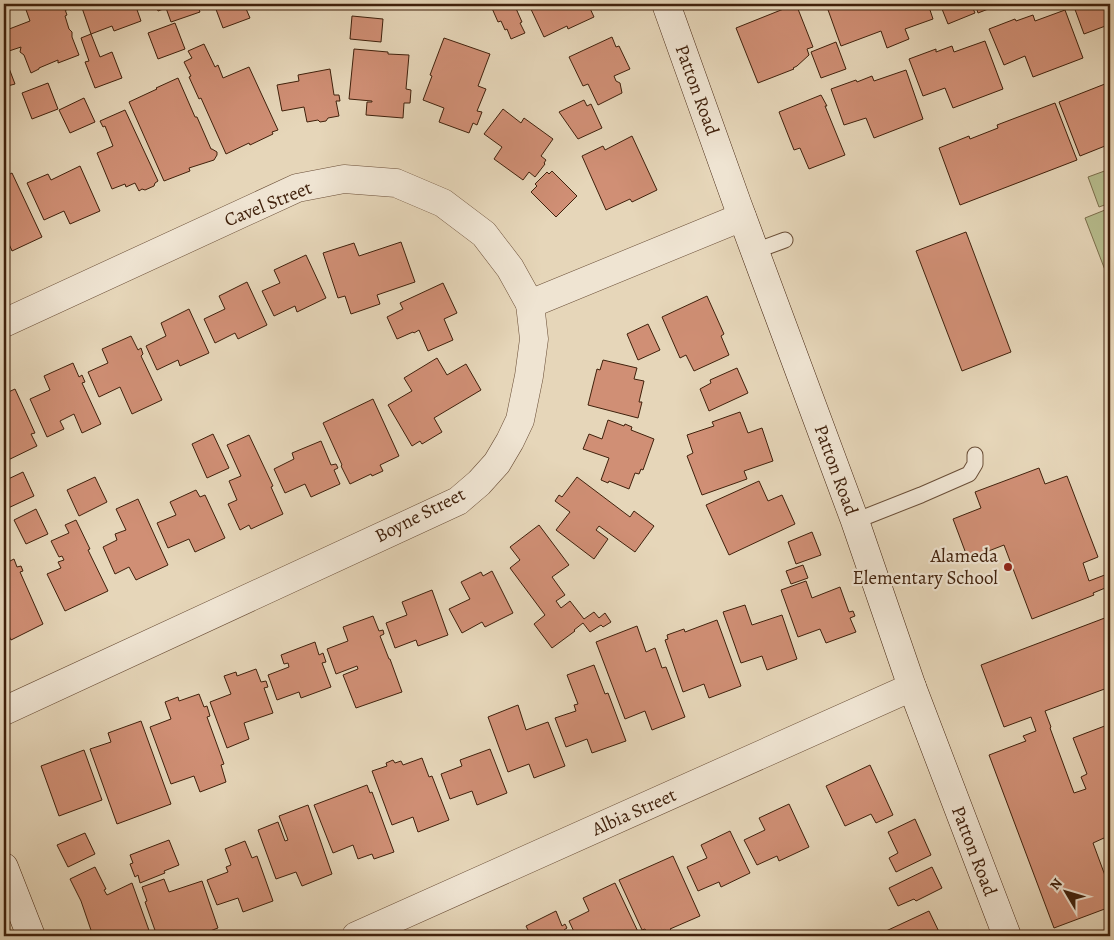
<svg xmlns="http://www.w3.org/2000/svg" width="1114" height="940" viewBox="0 0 1114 940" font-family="Alegreya,serif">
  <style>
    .green { fill: #b7bd8e; stroke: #7c6f4d }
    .building { fill: #d08f75; stroke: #40210c }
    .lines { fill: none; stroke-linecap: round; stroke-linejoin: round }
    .lane-casing { stroke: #6a4e37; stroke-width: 17 }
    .street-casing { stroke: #6a4e37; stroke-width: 29 }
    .secondary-casing { stroke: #40210c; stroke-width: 29 }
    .lane { stroke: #efe4d2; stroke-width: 15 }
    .street { stroke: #efe4d2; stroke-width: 28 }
    .secondary { stroke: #efe4d2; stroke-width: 28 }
    .poi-dot { fill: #8f2418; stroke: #efe4d2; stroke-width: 2 }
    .labels { text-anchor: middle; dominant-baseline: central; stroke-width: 4.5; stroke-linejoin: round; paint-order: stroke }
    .street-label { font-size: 19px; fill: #40210c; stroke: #efe4d2 }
    .poi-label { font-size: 19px; fill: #40210c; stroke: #efe4d2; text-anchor: end }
  </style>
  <rect width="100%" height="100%" fill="#e6d6b9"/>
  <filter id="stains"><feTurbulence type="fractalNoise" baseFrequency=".004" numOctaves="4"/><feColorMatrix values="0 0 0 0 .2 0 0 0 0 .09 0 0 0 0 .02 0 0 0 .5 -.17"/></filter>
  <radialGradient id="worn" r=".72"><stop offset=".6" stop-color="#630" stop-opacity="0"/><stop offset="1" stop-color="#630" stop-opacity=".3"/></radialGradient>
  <g class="green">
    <path d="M1110,169v34l-11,4 -11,-30z"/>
    <path d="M1110,208v75l-25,-65z"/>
  </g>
  <g class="building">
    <path d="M24,4h39l4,11 -2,1 4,13 3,3v5l7,18 -21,8v-3l-19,8v1l-8,4 -7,-18 -4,-3 1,-5 -15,5 -2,-8v-13l26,-10z"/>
    <path d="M64,4h71l6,17 -27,10 -2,-5 -21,8 -10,-29 -15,5z"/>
    <path d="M155,4h42l3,8 -29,10 -5,-14 -8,3z"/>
    <path d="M214,4h30l6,14 -27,10z"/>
    <path d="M485,4h29l8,18 -2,1 5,10 -14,6 -4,-10 -2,1 -4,-9 -3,1 -7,-16 -4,2z"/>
    <path d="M524,4h64l6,13 -26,12 -1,-3 -23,11 -15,-32 -3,1z"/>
    <path d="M796,4l17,43 -6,2 2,6 -12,11 -4,2 1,1 -36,14 -22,-55z"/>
    <path d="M835,4h93l5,15 -28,10 4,10 -22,9 -6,-17 -40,15 -14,-39z"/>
    <path d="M940,4h31l4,9 -27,11z"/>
    <path d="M975,4h26l-23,9z"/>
    <path d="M1073,4h37v25h-1l-1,-4 -24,9z"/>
    <path d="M1065,10l18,48 -50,19 -8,-21 -21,9 -15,-36 26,-10 1,2 17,-6 2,6z"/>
    <path d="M352,16l31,3 -2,23 -31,-3z"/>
    <path d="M175,23l10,26 -27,10 -10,-26z"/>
    <path d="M91,34l9,23 12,-5 10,26 -27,10 -10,-26 4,-1 -8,-23z"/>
    <path d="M612,37l4,10 3,-1 11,23 -16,7 2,5 4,2 2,10 -24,12 -10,-21 -5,2 -14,-29z"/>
    <path d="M444,38l46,16 -12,32 8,3 -9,22 5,1 -5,13 -4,-2 -4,10 -30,-11 5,-14 -21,-8 9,-24 -2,-1z"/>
    <path d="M985,41l18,48 -50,19 -8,-20 -22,8 -14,-37 27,-10v3l16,-6 2,6z"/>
    <path d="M836,42l10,27 -25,9 -10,-26z"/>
    <path d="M204,44l11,23 3,-2 5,13 26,-11 29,63 -6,2 1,2 -23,11 -1,-2 -23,11 -25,-56 -2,1 -10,-22 2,-1 -7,-14 8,-4 -4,-7z"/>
    <path d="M354,49l34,3v2l21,1 -3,34 5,1 -1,13h-6l-1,15 -37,-3 1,-13h5v-1l-23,-2z"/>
    <path d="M4,55l11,29 -11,3z"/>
    <path d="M330,69l4,26h5l1,6h-4l3,15 -11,2 -2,3 -6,1 -2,-2 -11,2 -3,-15 -22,4 -5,-26 22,-4 -1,-6z"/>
    <path d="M906,70l17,49 -49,19 -8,-20 -22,7 -13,-36 25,-9 1,2 15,-6 2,5z"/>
    <path d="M178,78l17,39h2l14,32h1l5,3v3l-3,5 -25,8 1,3 -26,10 -35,-79 28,-13 -1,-1z"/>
    <path d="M1110,82v62l-30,12 -21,-54z"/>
    <path d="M48,83l10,26 -26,10 -10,-26z"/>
    <path d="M821,95l6,11h-2l20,49 -36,14 -9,-21 -6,2 -15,-38z"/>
    <path d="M84,98l11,24 -25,11 -11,-23z"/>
    <path d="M584,100l3,6 4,-2 11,24 -24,11 -19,-27z"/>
    <path d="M1055,103l22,57 -117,45 -21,-57 30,-12 1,3 28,-11 -1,-3z"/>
    <path d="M503,109l18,14 3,-5 29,21 -12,17 5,4 -2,3 1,1 -10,13 -6,-5 -6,8 -29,-21 8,-12 -18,-13z"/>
    <path d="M125,110l33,71 -3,2 -1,3 -9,4 -3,-1 -3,2 -4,-8 -9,4 -1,-3 -13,5 -15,-36 16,-7 -8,-20 -2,1 -3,-6z"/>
    <path d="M632,136l25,54 -25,12 -2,-3 -24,11 -24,-54 21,-10 2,4z"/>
    <path d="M80,166l20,45 -30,13 -6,-13 -20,9 -17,-37 21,-9 3,6z"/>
    <path d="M552,171l25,25 -21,21 -25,-25 6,-6 -2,-2 12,-12 2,2z"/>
    <path d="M12,173l30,64 -30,14 -6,-14 -2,1v-61z"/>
    <path d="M966,232l45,120 -49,19 -46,-120z"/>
    <path d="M401,242l14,40 -38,13 3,9 -29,10 -6,-18 -7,2 -15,-45 31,-10 5,13z"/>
    <path d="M306,255l20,43 -29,14 -2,-6 -21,10 -12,-25 18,-8 -6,-13z"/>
    <path d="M247,282l20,43 -29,14 -3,-6 -20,10 -11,-24 21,-10 -6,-13z"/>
    <path d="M443,283l14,30 -13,6 9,21 -25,11 -9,-21 -5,3 -1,-1 -16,7 -10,-22 16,-8 -3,-6z"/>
    <path d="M707,296l17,38 -3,2 8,19 -35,16 -8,-16 -6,3 -18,-41z"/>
    <path d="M189,309l20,44 -29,13 -2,-6 -21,10 -11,-24 20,-10 -5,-13z"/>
    <path d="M648,324l12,26 -22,10 -11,-26z"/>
    <path d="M131,336l7,14 3,-2 2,6 -2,2 21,44 -30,14 -12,-27 -21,10 -11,-25 20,-9 -6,-14z"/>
    <path d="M437,358l10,17 19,-11 15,26 -47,28 8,14 -20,12 -2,-3 -8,5 -24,-41 24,-14 -8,-13z"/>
    <path d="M603,360l34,8 -3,11 10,2 -5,21h3l-4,16 -50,-13 9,-36 3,1z"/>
    <path d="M73,363l6,14 3,-2 3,7 -3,1 19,41 -19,9 -8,-19 -14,7 4,8 -17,8 -17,-38 20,-9 -6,-14z"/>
    <path d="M737,368l11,25 -39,18 -9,-22 11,-6 -1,-3z"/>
    <path d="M15,389l20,44 -4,1 6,12 -33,16v-68z"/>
    <path d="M373,399l26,57 -19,9 3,6 -11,5 -1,-2 -21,10 -9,-18 1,-1 -19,-42z"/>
    <path d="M740,412l8,21 14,-5 11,33 -29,10 3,8 -45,16 -15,-39 6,-3 -6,-18 27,-9 -2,-4z"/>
    <path d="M608,420l16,6 1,-2 7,3 -1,3 23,9 -11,31 -2,-1 -2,5 -4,-1 -6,16 -20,-8 -1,2 -7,-3 8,-22 -26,-9 6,-15 13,5z"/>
    <path d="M213,434l16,34 -22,10 -15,-34z"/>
    <path d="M249,435l24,51 -2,1 12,27 -32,15 -2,-4 -9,5 -12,-26 9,-4 -8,-19 12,-5 -14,-31z"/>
    <path d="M321,441l10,24 5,-1 2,4 -4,2 6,14 -29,13 -6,-13 -20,9 -11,-24 20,-10 -2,-6z"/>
    <path d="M1039,468l6,16 22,-8 31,81 -15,6 6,18 21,-8v13l-17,7 1,2 -62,24 -28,-74 -36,14 -15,-40 28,-11 -6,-16z"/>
    <path d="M23,472l11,24 -28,13 -2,-5v-23z"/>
    <path d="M95,477l12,25 -28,14 -12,-26z"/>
    <path d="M577,477l53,40 4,-6 20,15 -19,26 -36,-26 -3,4 12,9 -14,20 -38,-29 14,-18 -15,-11 4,-6 3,2z"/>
    <path d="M759,481l9,20 14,-6 13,29 -66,31 -23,-50z"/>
    <path d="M196,490l4,7 5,-2 20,43 -30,14 -6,-13 -21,9 -11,-25 19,-8 -6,-13z"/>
    <path d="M138,499l30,66 -32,15 -7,-13 -14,7 -12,-27 14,-7 -2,-6 11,-4 -10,-21z"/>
    <path d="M36,509l12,25 -22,10 -12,-24z"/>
    <path d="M76,520l14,29 -2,1 20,41 -43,20 -18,-37 14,-6 -3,-6 6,-2 -2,-4 -3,1 -8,-16 18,-8 -4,-8z"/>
    <path d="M539,525l30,40 -17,12 13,18 -9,6 5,7 9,-7 14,18 10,-7 5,6 6,-5 6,9 -8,5 -2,-2 -11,7 -7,-9 -9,7 1,1 -23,17 -18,-24 11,-9 -35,-47 10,-8 -10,-13z"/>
    <path d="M812,532l9,23 -25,9 -8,-22z"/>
    <path d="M14,559l3,8 4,-1 2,5 -3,1 23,52 -32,16 -2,-4 -5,3v-75z"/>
    <path d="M803,565l5,13 -17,6 -5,-13z"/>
    <path d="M492,571l21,42 -28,14 -3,-5 -20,11 -13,-24 21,-10 -9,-17 20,-10 2,4z"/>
    <path d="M806,581l6,17 28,-11 9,25 4,-1 2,5 -5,2 6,14 -30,11 -6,-14 -22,8 -17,-47z"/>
    <path d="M432,590l16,45 -30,11 -2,-6 -21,8 -9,-25 21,-8 -5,-13z"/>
    <path d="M745,605l7,20 30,-10 15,44 -30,11 -5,-14 -21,7 -18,-51z"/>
    <path d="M373,616l6,15 4,-1 1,4 -4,2 9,23h1l12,33 -46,16 -13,-33 15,-6 -1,-3 -21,8 -9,-25 21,-8 -5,-14z"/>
    <path d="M1110,616v71l-65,24 6,16 -1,1 24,65 12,-4 -5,-12 6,-3 -14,-36 37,-14v128l-6,-14 -11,5 17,46v18l-56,21 -65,-173 37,-14 -3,-5 13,-5 -5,-14 -27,10 -23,-62z"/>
    <path d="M717,620l24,66 -32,12 -5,-14 -21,8 -18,-52 3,-1 -1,-4 17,-6 1,3z"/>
    <path d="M637,626l9,26 9,-4 7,20 4,-1 19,50 -33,13 -7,-19 -20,8 -29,-77z"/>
    <path d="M315,642l4,13 4,-2 3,9 -4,1 9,24 -30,11 -2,-6 -22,8 -9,-25 21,-8 -1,-4 -4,1 -3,-9z"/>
    <path d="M594,665l11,29 3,-1 18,48 -34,12 -5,-14 -21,8 -11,-29 21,-7 -2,-6 4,-1 -11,-29z"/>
    <path d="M256,669l5,13 5,-1 2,6 -4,1 9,25 -29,10 5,16 -22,9 -17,-46 21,-8 -7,-18 12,-4 1,4z"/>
    <path d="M199,694l5,13 3,-1 3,10 -3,1 17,47 -3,1 5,17 -26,10 -6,-16 -23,8 -21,-57 21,-8 -6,-17 13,-5 1,4z"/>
    <path d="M518,705l8,25 22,-8 17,44 -31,12 -5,-14 -21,8 -20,-55z"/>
    <path d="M141,721l30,83 -54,20 -27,-75 21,-7 -3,-9z"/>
    <path d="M490,749l17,44 -30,12 -5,-14 -22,8 -9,-25 21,-8 -2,-6z"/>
    <path d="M84,750l18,50 -43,16 -18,-50z"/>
    <path d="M422,758l7,19 3,-1 17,44 -31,12 -5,-15 -21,8 -20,-54 15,-5 -1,-3 7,-3 2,3 6,-2 2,4z"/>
    <path d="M870,765l23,50 -17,8 -5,-9 -26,12 -19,-40z"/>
    <path d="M367,785l3,8 2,-1 22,60 -20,7 -2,-5 -14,5 -5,-14 -20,8 -19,-48z"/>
    <path d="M789,804l20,43 -30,14 -2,-5 -20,9 -13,-25 21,-10 -6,-12z"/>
    <path d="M308,805l24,69 -30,12 -6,-14 -20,7 -18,-49 20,-8 7,19 3,-1 -9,-24z"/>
    <path d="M915,819l16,36 -35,17 -7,-14 9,-5 -10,-21z"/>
    <path d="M730,831l20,42 -29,14 -2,-5 -21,9 -11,-24 20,-9 -6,-13z"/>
    <path d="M85,833l10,21 -27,13 -11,-22z"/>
    <path d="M169,840l10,25 -15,6 1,2 -25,10 -2,-8 -3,2 -5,-13 3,-1 -3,-8z"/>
    <path d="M245,841l7,17 5,-2 16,45 -30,11 -5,-14 -21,7 -10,-25 21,-8 -2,-5 5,-2 -6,-16z"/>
    <path d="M673,856l27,60 -30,13 1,1 -13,6h-9l-4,-7 -3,1 -23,-50z"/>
    <path d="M95,867l11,22 -2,1 3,5 25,-12 19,53h-58l-12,-35 -11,-22z"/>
    <path d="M932,867l10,21 -26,13 -2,-2 -16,7 -9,-18z"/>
    <path d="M164,879l5,13 33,-11 16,47 -21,8h-16v-1l-4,1h-20l-12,-34 2,-1 -5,-14z"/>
    <path d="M615,883l25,53h-64l-7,-15 20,-10 -6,-13z"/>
    <path d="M556,911l6,15 3,-2 2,4 -3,2 3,6h-36l-5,-10z"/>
    <path d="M929,911l12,25h-52l-3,-5z"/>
  </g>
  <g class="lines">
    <defs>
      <g id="lane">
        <path d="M755,251l30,-11"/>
        <path d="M855,521l66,-26 48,-21 6,-10v-9"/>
      </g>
      <g id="street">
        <path d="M4,323l293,-135 47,-9 52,4 47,20 41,31 26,34 20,36"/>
        <path d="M4,711l454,-210 21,-18 18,-20 13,-22 10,-21 9,-44 5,-37 -4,-35 212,-87"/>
        <path d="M356,936l556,-249"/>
      </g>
      <g id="secondary">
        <path d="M666,4l71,199 118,318 57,166 95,249"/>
        <path d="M4,867l27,69"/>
      </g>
    </defs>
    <use href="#lane" class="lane-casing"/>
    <use href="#street" class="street-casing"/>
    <use href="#secondary" class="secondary-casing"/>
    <use href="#lane" class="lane"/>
    <use href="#street" class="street"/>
    <use href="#secondary" class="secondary"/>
  </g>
  <circle class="poi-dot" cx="1008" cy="567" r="5"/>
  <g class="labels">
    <g class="street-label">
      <text transform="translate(697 90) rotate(70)">Patton Road</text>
      <text transform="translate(268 204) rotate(-22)">Cavel Street</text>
      <text transform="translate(836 470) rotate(70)">Patton Road</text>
      <text transform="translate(420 515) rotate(-27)">Boyne Street</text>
      <text transform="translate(634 812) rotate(-24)">Albia Street</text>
      <text transform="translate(974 851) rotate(69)">Patton Road</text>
    </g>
    <g class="poi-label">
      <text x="998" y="556">Alameda<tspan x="998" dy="22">Elementary School</tspan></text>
    </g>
  </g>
  <rect width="1114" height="940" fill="none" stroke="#e6d6b9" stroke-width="20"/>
  <rect x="5" y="5" width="1104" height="930" fill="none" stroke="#40210c" stroke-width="2.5"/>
  <rect x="10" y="10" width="1094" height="920" fill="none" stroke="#40210c"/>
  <g transform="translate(1066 892) rotate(308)" stroke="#efe4d2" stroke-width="4" paint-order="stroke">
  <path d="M0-4L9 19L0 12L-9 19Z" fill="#40210c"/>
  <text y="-8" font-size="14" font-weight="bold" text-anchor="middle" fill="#40210c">N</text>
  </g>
  <rect width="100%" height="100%" filter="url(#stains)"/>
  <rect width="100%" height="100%" fill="url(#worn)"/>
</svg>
